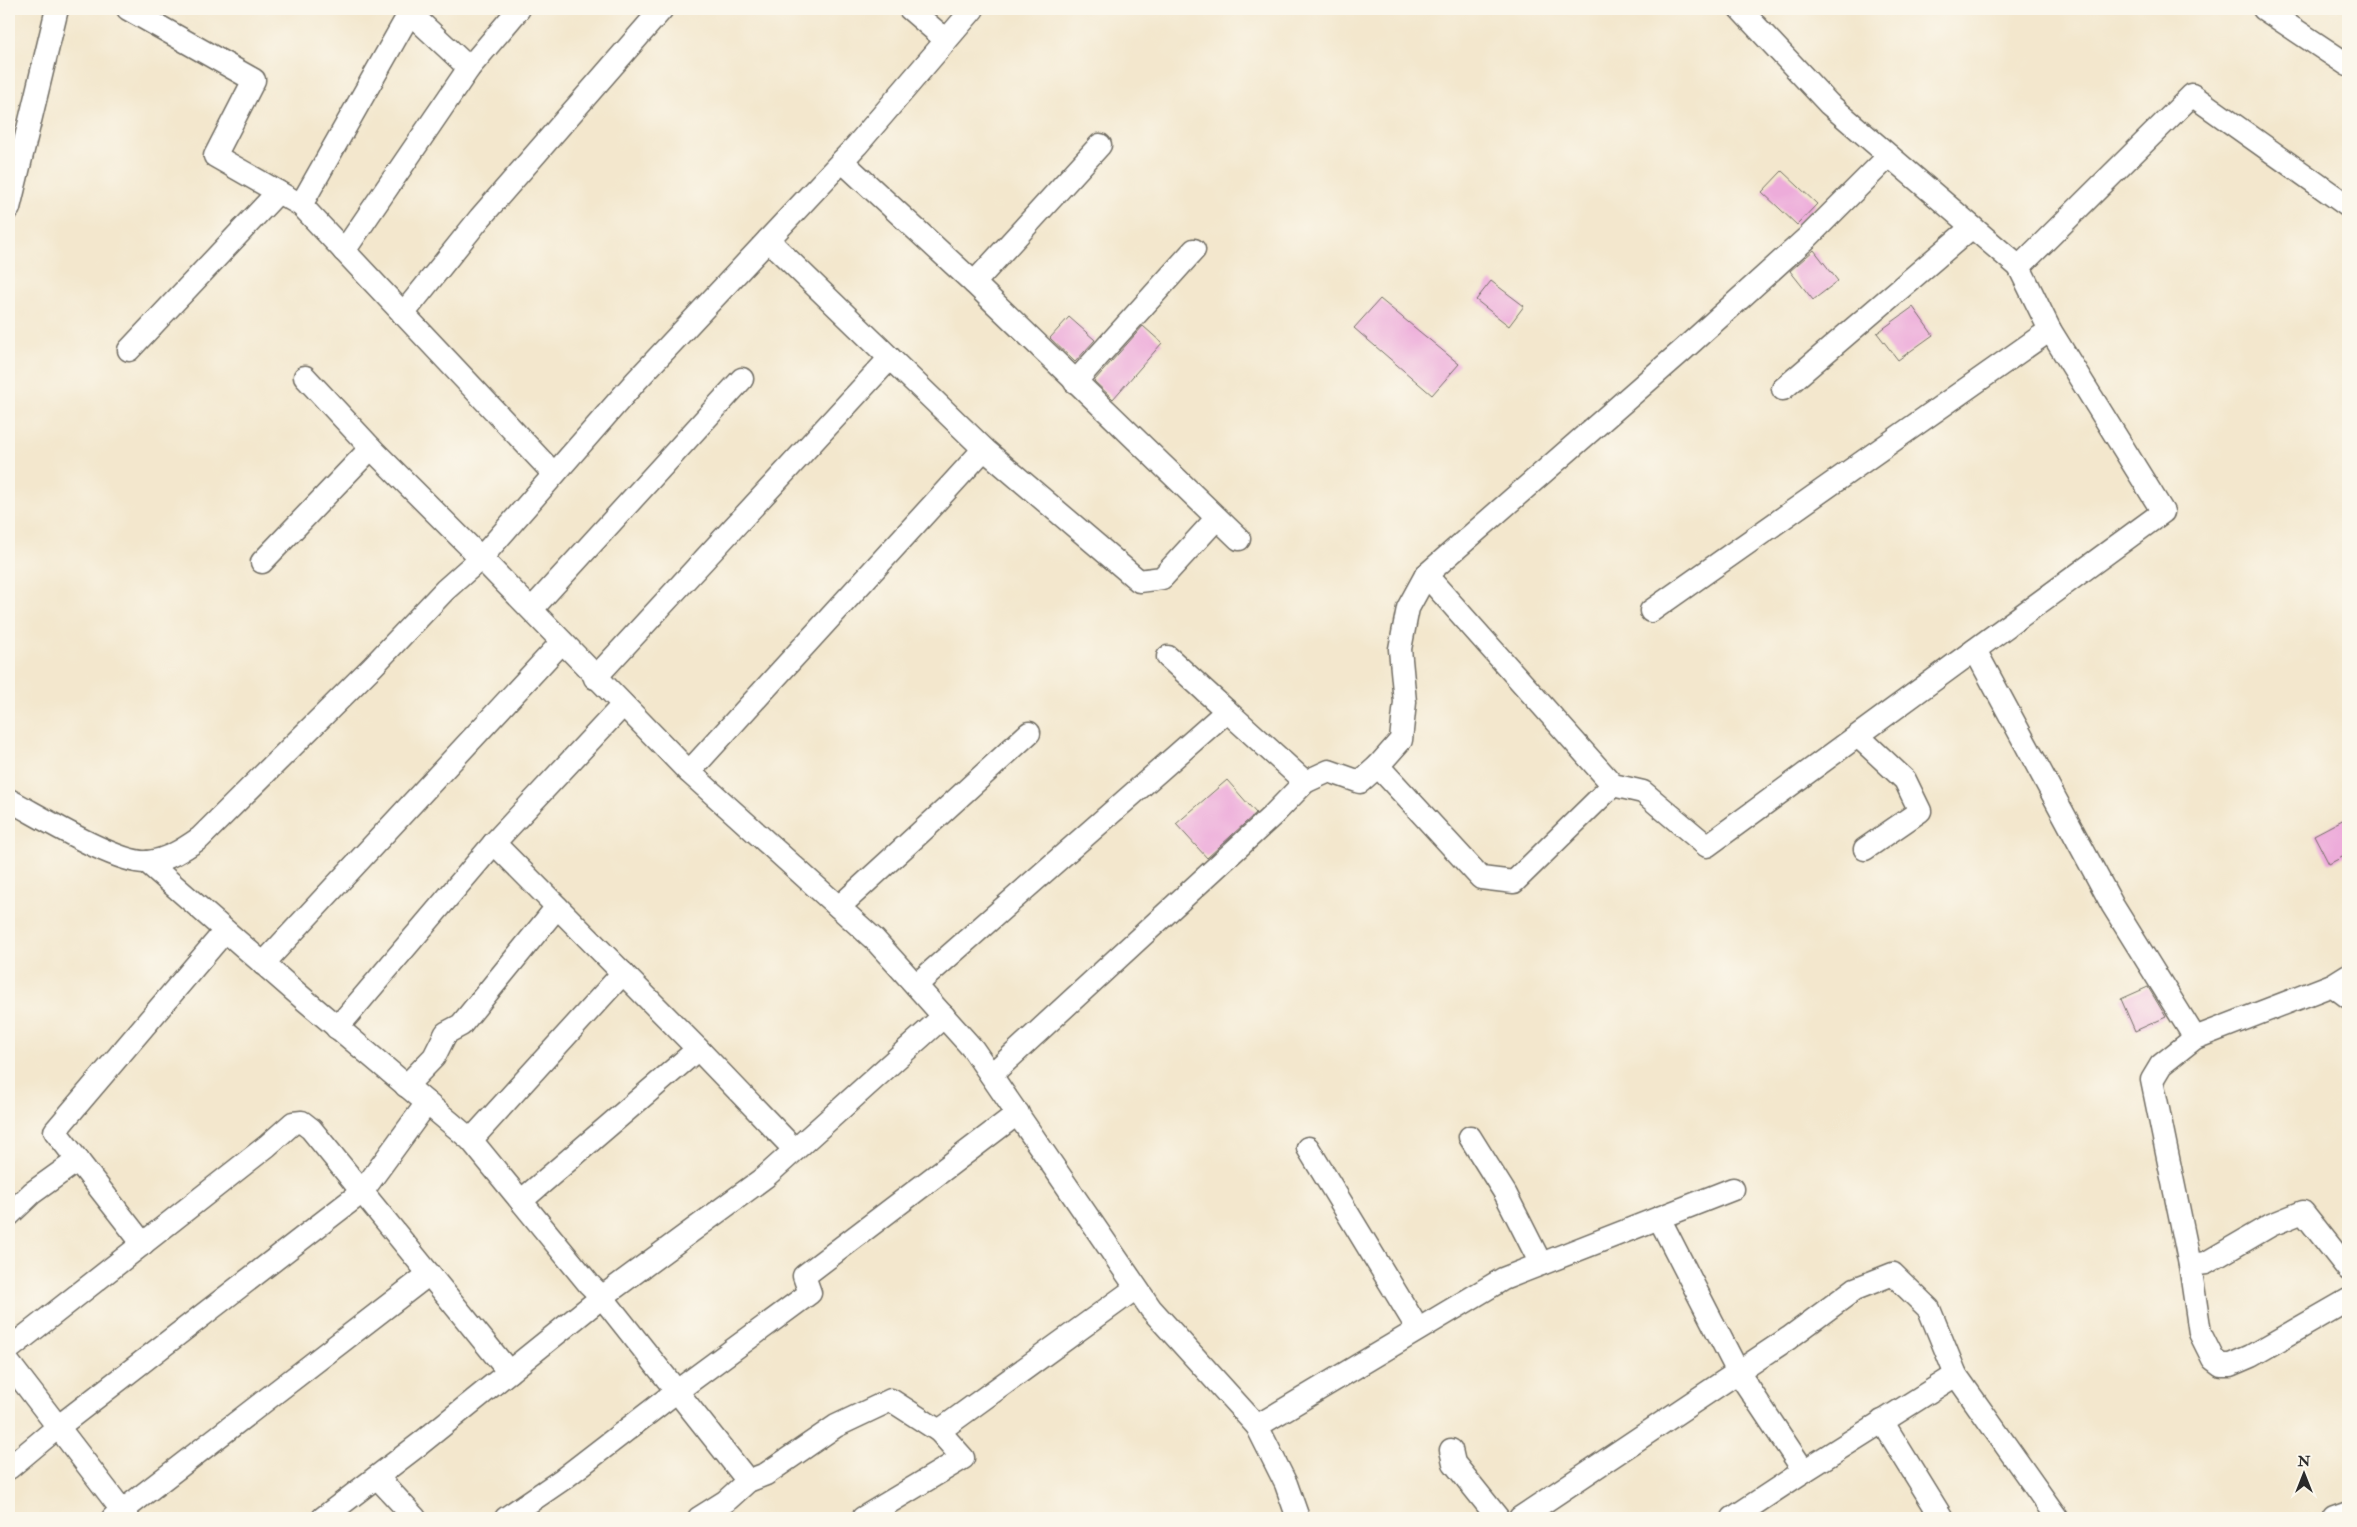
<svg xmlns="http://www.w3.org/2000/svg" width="2357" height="1527" viewBox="0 0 2357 1527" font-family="'IM FELL Double Pica',serif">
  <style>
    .building { fill: #edacda }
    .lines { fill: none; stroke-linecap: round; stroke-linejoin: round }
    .minor-casing { stroke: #716d64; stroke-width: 25 }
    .minor { stroke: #fff; stroke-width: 22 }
  </style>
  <rect width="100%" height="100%" fill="#fbf7ec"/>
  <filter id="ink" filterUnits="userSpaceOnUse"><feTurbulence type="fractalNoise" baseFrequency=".02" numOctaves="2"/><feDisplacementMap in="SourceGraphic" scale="10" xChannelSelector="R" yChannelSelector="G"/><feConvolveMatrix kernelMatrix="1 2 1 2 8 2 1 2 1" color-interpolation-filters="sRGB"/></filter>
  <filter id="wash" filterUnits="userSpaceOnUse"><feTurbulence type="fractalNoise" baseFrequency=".0096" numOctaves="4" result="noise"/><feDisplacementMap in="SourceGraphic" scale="20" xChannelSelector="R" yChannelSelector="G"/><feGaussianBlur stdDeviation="1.12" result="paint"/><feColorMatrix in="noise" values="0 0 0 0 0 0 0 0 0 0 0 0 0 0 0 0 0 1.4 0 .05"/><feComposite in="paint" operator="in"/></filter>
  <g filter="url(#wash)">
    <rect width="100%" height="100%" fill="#f3e7cd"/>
    <g id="blocks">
      <g class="building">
        <path d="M1782,171l35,33 -20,21 -35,-33z"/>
        <path d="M1814,250l24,31 -25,19 -23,-29z"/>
        <path d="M1491,281l33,25 -15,20 -33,-26z"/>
        <path d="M1380,299l79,65 -27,31 -78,-67z"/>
        <path d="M1913,307l20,28 -35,25 -21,-27z"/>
        <path d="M1069,317l26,23 -20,22 -25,-24z"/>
        <path d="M1143,326l19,17 -49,56 -19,-18z"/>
        <path d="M1227,780l29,33 -49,45 -31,-34z"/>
        <path d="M2348,817v37l-19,10 -15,-29z"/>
        <path d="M2148,987l18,30 -31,14 -14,-32z"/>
      </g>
    </g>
  </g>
  <g filter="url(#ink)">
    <use href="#blocks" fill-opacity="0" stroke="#716d64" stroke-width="1"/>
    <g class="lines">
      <defs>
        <g id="minor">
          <path d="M128,9l126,71 -39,76 86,49 253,269"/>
          <path d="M406,9l63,59"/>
          <path d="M910,9l36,31"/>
          <path d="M1740,9l89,95 190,163 173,-172 156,111"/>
          <path d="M2264,9l84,56"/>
          <path d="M842,161l132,122 265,256"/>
          <path d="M301,205l111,-196"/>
          <path d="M9,208l48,-199"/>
          <path d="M344,251l125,-183 50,-59"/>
          <path d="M974,283l126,-138"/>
          <path d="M403,314l77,-96 182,-209"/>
          <path d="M129,350l149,-158"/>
          <path d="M305,377l66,71 110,110 155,-177 221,-236 116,-136"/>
          <path d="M1075,382l119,-132"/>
          <path d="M1783,389l189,-162"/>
          <path d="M984,449l155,132 23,-3 55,-60"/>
          <path d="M262,562l109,-114"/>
          <path d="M1426,575l187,210 30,7 64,54 456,-334 -113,-182"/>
          <path d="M532,609l210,-230"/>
          <path d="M1651,611l399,-281 -31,-63"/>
          <path d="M1975,650l138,256 82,132"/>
          <path d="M1168,657l59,54"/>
          <path d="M595,678l295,-320"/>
          <path d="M1858,736l47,44 15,31 -55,38"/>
          <path d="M1378,766l103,112 33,4 99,-97"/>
          <path d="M689,772l295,-323 -216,-209"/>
          <path d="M9,800c29,15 109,65 139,62 20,-2 36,-13 52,-24l173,-172 72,-76 36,-32 208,214 186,168 98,109 178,260 106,117 29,58 12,34"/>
          <path d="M494,843l204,206 97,101"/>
          <path d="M147,862l159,139 165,139 118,144 13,13 163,-120 179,-161"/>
          <path d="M839,907l190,-174"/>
          <path d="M263,964l299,-322"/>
          <path d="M2348,975l-16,10 16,12"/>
          <path d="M916,985l311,-274 78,71"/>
          <path d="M2332,985l-137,53 -34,27 -9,15 38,185 10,68 13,26 8,6h9l21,-9 97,-56"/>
          <path d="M337,1028l157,-185 129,-138"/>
          <path d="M991,1075l282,-260 32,-33 24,-11 31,11 18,-16 23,-26 4,-38 -5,-53 8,-41 18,-33 257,-225 125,-113 81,-81"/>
          <path d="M406,1086l28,-29 12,-24 15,-8 96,-118"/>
          <path d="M1470,1137l35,56 36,71"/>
          <path d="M471,1140l152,-167"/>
          <path d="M1308,1148l110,181"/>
          <path d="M521,1201l177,-152"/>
          <path d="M9,1215l23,-22 46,-33"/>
          <path d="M1659,1218l79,154 66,99"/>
          <path d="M143,1244l-88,-113 170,-200"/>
          <path d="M2190,1265l16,-2 65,-38 32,-13 45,57"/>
          <path d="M9,1349l258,-203 26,-23 9,-1 9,7 198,243"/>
          <path d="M9,1363l119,155"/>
          <path d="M1882,1421l60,97"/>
          <path d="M1257,1426l246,-147 230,-90"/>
          <path d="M1451,1450l3,13 44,55"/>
          <path d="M9,1468l49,-41 304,-235 65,-89"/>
          <path d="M377,1477l38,41"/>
          <path d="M113,1518l316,-244"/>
          <path d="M323,1518l98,-75 181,-146 146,184"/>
          <path d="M506,1518l57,-39 114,-88 133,-98 -6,-17 214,-163"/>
          <path d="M699,1518l27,-17 22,-20 18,-7 70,-48 55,-26 48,31"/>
          <path d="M863,1518l100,-60 -24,-27 197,-143"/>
          <path d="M1520,1518l269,-180 66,-49 38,-15 36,35 27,66 101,143"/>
          <path d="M1733,1518l71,-47 152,-96"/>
          <path d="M2334,1518l14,-5"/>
        </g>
      </defs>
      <use href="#minor" class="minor-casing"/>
      <use href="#minor" class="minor"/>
    </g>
  </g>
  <rect width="2357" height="1527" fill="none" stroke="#fbf7ec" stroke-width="30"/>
  <g transform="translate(2304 1474)" stroke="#fbf7ec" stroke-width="4" paint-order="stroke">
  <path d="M0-4L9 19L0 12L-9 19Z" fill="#2b2b2b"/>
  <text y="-8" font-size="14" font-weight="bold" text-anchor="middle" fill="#2b2b2b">N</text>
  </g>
</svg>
